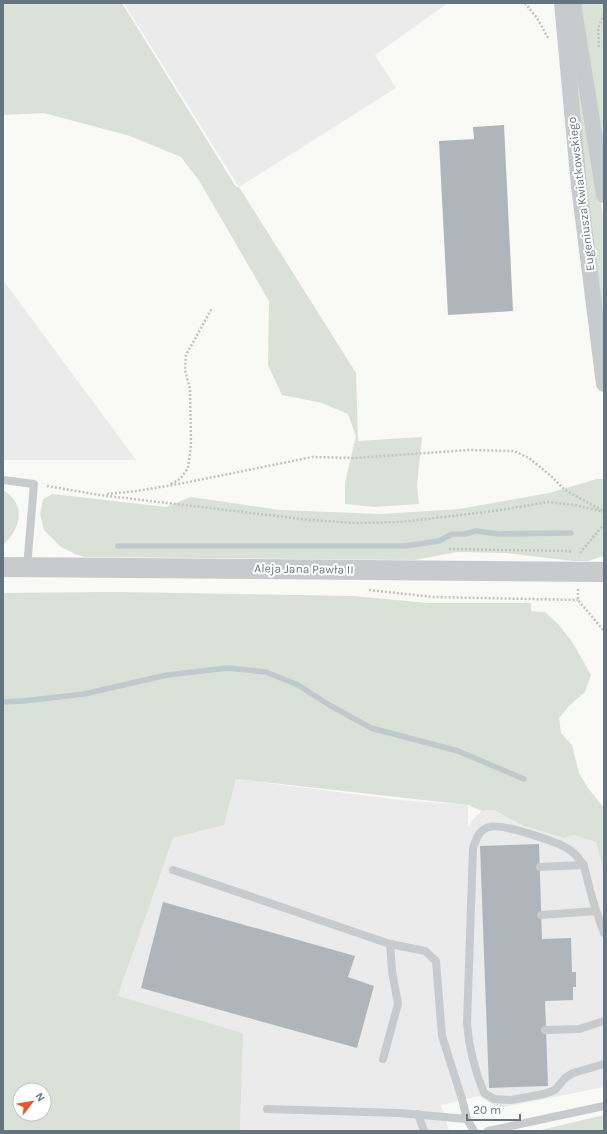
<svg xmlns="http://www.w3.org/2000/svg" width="607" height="1134" viewBox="0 0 607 1134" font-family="Karla,sans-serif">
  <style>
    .built { fill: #eaebea }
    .green { fill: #dae1d7; fill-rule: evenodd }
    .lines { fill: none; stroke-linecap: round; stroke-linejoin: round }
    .stream { stroke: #bfcace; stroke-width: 5.5 }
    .building { fill: #aeb6bb }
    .path { stroke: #c1c3c5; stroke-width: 2.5; stroke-dasharray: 2 2; stroke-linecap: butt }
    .service { stroke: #c7cbce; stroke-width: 8 }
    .minor { stroke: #c7cbce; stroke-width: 16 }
    .tertiary { stroke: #c7cbce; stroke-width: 20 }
    .labels { text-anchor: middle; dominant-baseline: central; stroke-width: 4; stroke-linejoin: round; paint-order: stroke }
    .street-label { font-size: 12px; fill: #647481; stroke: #fff }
  </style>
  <rect width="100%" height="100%" fill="#f9f9f6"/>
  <g class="built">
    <path d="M124,3h324l-73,52 21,33 -157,99z"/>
    <path d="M3,280l133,180h-133z"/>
    <path d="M236,779l164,21 68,5v23l3,-6 5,-6 6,-5 12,-1 30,16 40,12 9,-3 23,7 8,30v215l-105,21 -20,-12 -38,9 8,26h-209l3,-98 -125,-36 55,-159 51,-13z"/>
  </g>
  <g class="green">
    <path d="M3,3h119l114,184h3l117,186 2,68 64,-4 -5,48 2,19 -44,3 -30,-3v-21l11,-47 -8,-22 -26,-11 -40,-8 -14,-30 1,-64 -69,-119 -19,-25 -51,-21 -86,-23 -41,2z"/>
    <path d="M578,3h26v154z"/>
    <path d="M568,4l36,218v113l-23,-182z"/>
    <path d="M597,479h7v77l-16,5h-15l-68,-8 -47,-1 -44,8 -329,-3 -10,-3 -14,-7 -17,-17 -4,-16 3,-15 10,-5 113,13 25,-10 89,13 101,4 78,-5 90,-16z"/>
    <path d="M3,490c24,15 18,38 0,55z"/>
    <path d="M116,592l237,4 75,7h103v8l14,1 13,12 15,19 18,32 -6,17 -15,13 -11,13 2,15 11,12 7,28 9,15 16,20v64l-8,-30 -23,-7 -9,3 -40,-12 -30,-16 -12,1 -14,-6 -232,-26 -12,46 -51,13 -55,158 125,37 -3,98h-237v-538zM20,1090h24v24h-24z"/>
    <path d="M604,1115v16h-67z"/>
  </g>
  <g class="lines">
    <g class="stream">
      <path d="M118,546h287l34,-5 13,-7h13l11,-3 23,3 72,-1"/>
      <path d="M3,702l21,-1 60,-7 83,-19 61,-7 38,4 32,13 33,21 40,22 87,23 66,28"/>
    </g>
  </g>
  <g class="building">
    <path d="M504,125l9,186 -65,4 -9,-174 35,-2 -1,-12z"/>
    <path d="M539,844l3,95 29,-1 1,34h4v15h-3v13l-28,1 3,85 -59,2 -9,-242z"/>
    <path d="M163,902l192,54 -7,21 26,9 -17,62 -216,-60z"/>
  </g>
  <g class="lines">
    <g class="path">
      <path d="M525,3l12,15 11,20"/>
      <path d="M599,47l-1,-18 6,-16"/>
      <path d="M171,484l9,-5 8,-11 3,-23 -1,-56 -5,-19 1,-15 26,-47"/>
      <path d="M47,486l53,9 210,25 46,3 45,-1 93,-11 54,-9 27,3 29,7"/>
      <path d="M107,494l30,-3 47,-8 128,-26 43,1 114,-8 45,1 15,7 22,18 14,14 38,21"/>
      <path d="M449,549l118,2 5,1"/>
      <path d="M580,553l24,-29"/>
      <path d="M578,589v11l26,31"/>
      <path d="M369,590l64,7 145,3"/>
    </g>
    <g class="service">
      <path d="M3,480l31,4 -7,83"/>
      <path d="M540,867l44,-2"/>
      <path d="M173,870l217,74 35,7 11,10 6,75 20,63 5,20 7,12"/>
      <path d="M541,915l55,-4"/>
      <path d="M604,933c-6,-16 -11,-31 -15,-47 -2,-7 -3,-17 -7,-23 -4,-6 -8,-11 -15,-15 -13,-7 -65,-25 -78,-21 -10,3 -13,12 -16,21l-6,176c2,24 8,47 17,69l10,6 17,1 33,-6 11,-4 10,-12 8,-5 31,-9"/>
      <path d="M545,1030l34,-1 25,-8"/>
      <path d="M383,1059l15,-55 -6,-33 -2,-27"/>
      <path d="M267,1109l132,4 68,6"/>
      <path d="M418,1114l6,17"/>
      <path d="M488,1131l116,-25"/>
    </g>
    <g class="minor">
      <path d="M562,3l17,183 25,198"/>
      <path d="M573,3l31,192"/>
    </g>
    <path class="tertiary" d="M3,567l601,5"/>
  </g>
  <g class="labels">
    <g class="street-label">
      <text transform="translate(581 194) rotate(-97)">Eugeniusza Kwiatkowskiego</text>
      <text transform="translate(304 569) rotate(1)">Aleja Jana Pawła II</text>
    </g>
  </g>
  <rect width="607" height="1134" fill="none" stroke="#647481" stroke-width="8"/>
  <g transform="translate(32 1102) rotate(59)"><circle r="19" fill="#ffffff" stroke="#c1c7cd"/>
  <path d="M0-3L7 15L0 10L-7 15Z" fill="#e4592b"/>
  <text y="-6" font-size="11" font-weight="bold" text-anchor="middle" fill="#647481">N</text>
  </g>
  <path d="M467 1114v6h53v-6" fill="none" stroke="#647481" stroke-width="2"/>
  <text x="473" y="1114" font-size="12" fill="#647481" stroke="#ffffff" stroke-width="3" paint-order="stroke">20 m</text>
</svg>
